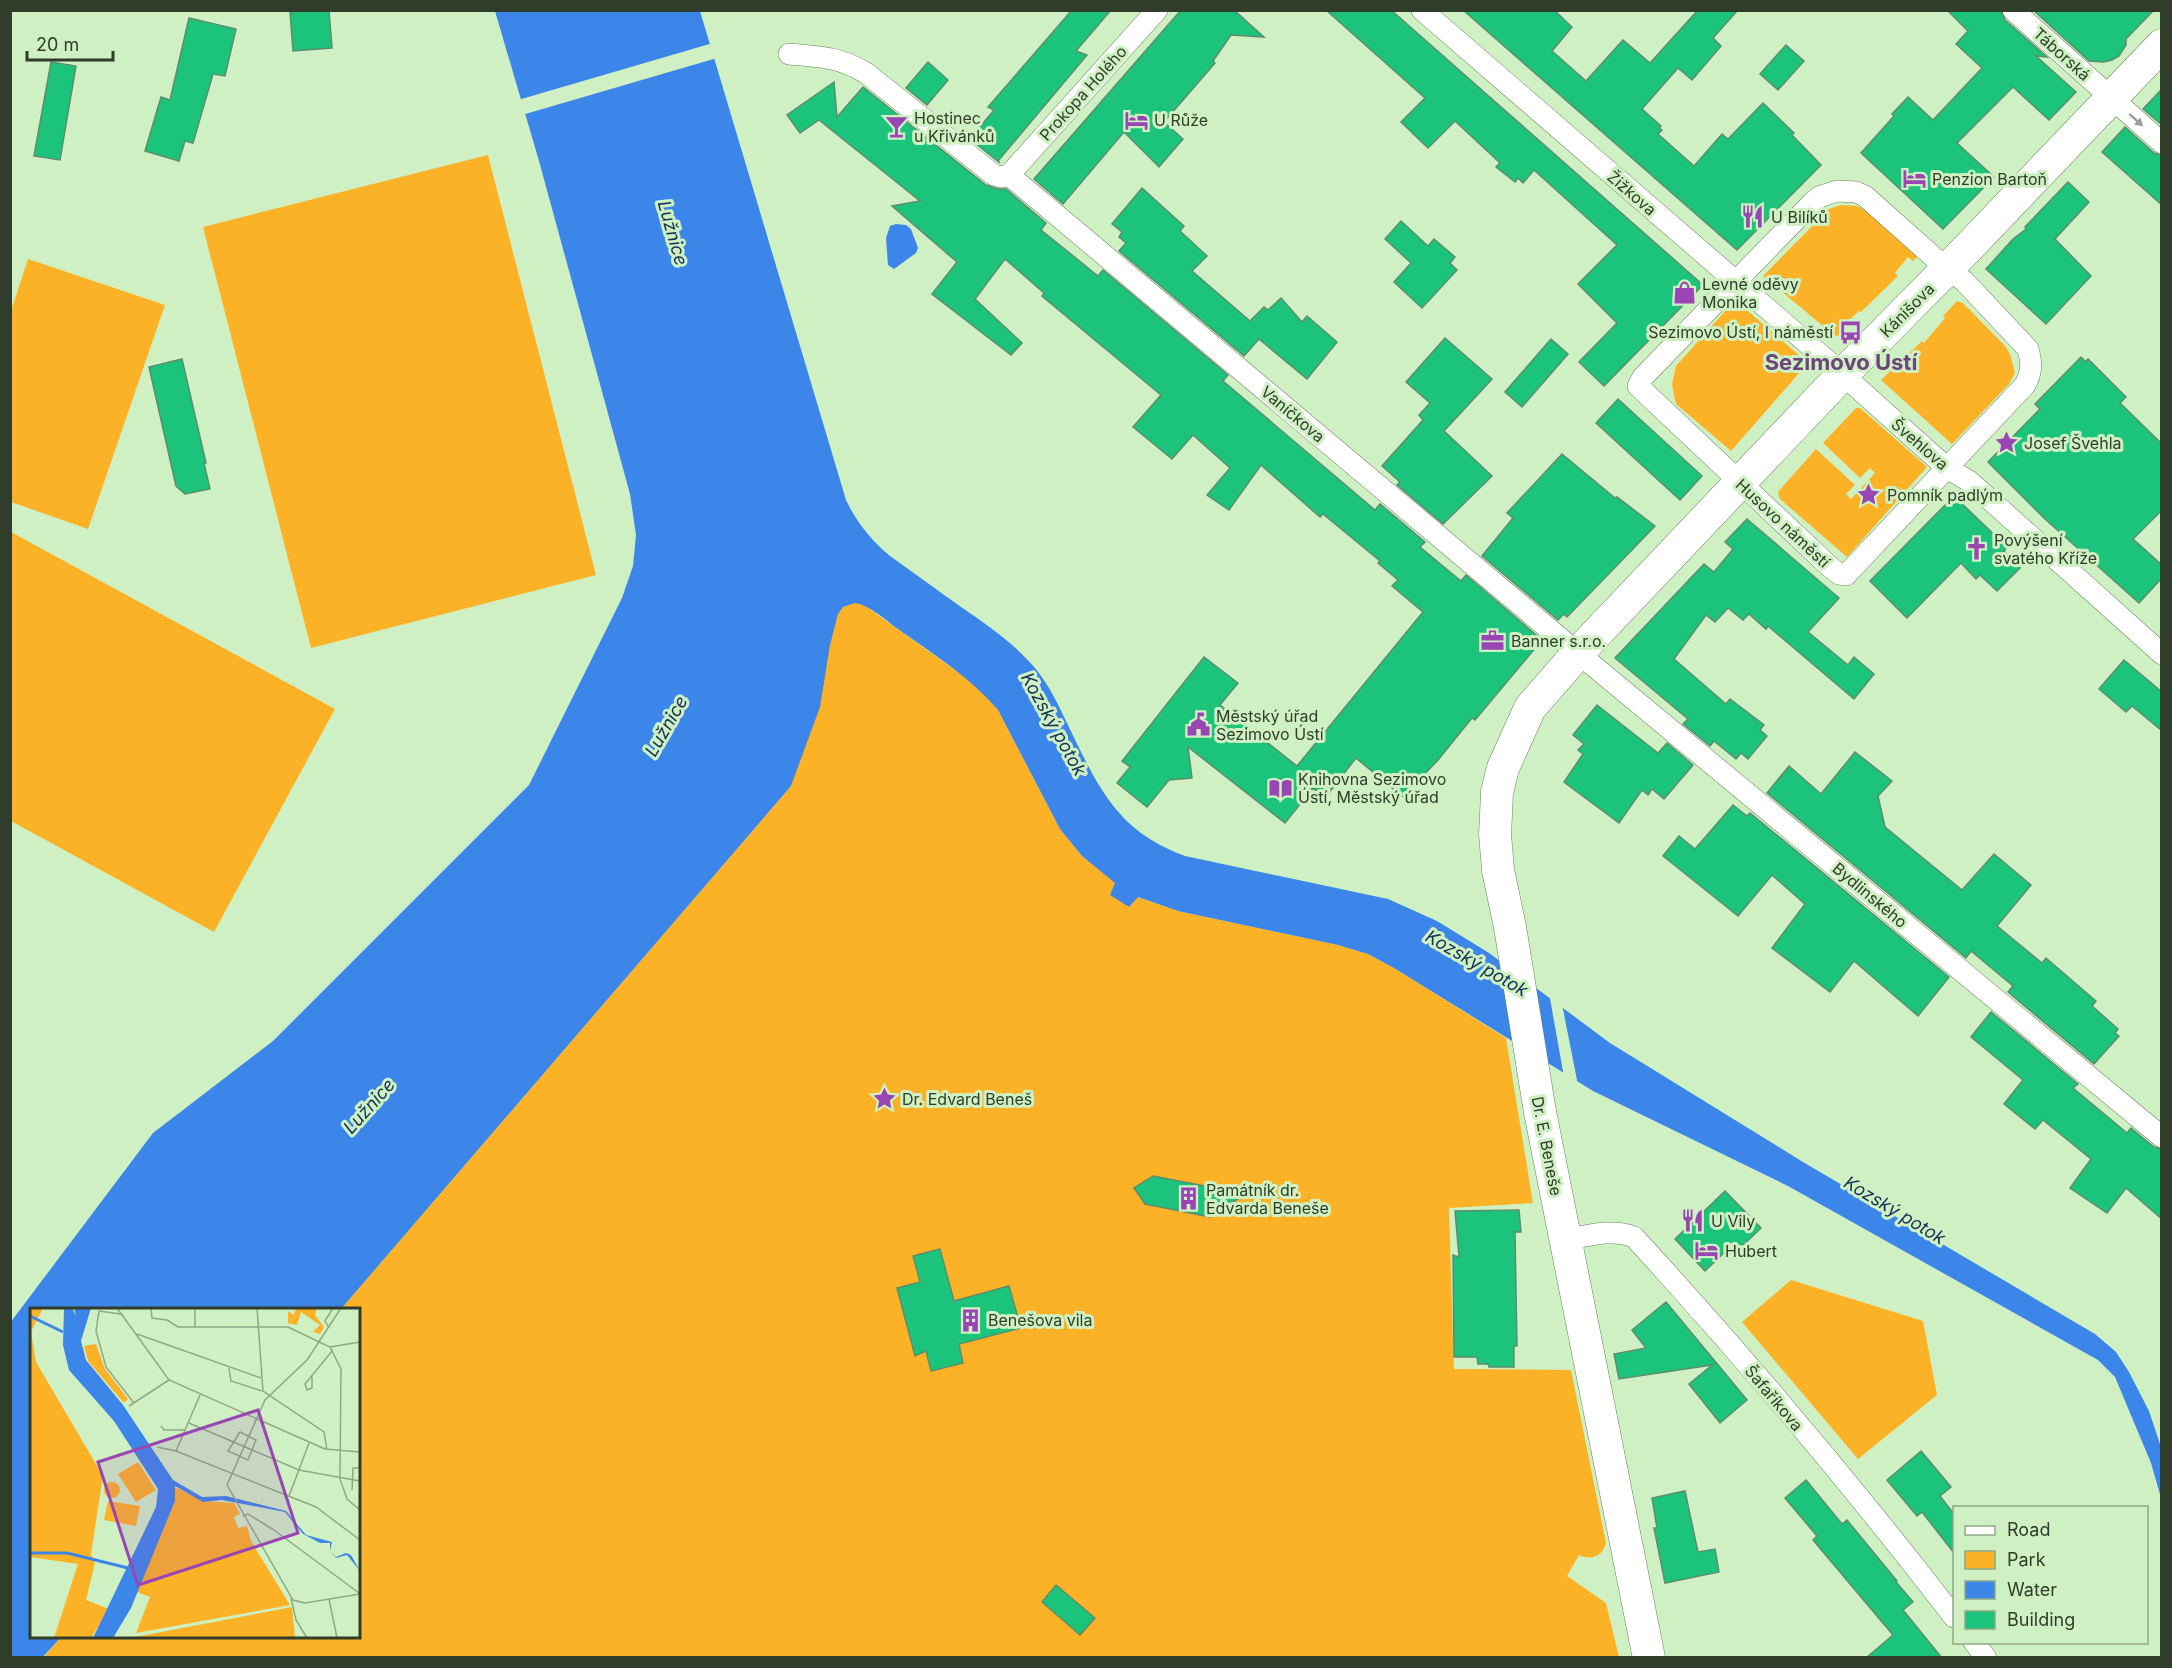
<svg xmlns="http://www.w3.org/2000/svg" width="2172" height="1668" viewBox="0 0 2172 1668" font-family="Inter,sans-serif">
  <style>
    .green { fill: #fcb227 }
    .water { fill: #3c85e9 }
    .pier { fill: #cff0c2 }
    .building { fill: #1bc47a; stroke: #5c8d6f; stroke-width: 1.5 }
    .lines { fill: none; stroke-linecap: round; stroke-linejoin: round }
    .street-casing { stroke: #67855c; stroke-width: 22 }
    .secondary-casing { stroke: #67855c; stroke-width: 33 }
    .street { stroke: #fff; stroke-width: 21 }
    .secondary { stroke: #fff; stroke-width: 32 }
    .oneway { fill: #989e95 }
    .labels { text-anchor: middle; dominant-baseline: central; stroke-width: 6; stroke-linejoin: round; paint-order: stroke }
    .street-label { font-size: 16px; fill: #303d2b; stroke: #cff0c2 }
    .poi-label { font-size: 16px; fill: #303d2b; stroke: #cff0c2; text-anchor: start }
    .water-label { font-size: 18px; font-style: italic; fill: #143158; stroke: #cff0c2 }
    .district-label { font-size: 22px; font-weight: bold; fill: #6d447c; stroke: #cff0c2 }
    .inset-river { fill: none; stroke: #3c85e9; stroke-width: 3 }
    .inset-road { fill: none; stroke: #8fa886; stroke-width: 1.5 }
    .view { fill: #9946b4; fill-opacity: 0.15; stroke: #9946b4; stroke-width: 3 }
    .inset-edge { fill: none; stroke: #303d2b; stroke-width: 3 }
  </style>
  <rect width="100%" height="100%" fill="#cff0c2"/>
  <g class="green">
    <path d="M488,155l108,420 -285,73 -108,-421z"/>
    <path d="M1841,205l16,1 10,5 52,44 -6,6 -5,-4 -13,16 3,3 -37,36 -2,-1 -18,17 2,3 -3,4 -5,1 -72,-60 66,-67z"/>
    <path d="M28,259l137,46 -77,224 -77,-27v-191z"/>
    <path d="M1735,300l73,63 -77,88 -55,-47 -4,-20 4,-18z"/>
    <path d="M1957,301l6,2 42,43 5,8 5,19 -6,11 -57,60 -71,-64 41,-39 2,2 21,-25 -2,-2z"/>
    <path d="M1856,408h4l67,59 -80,90 -67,-58 -2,-7 38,-43 39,36 -9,9 5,5 24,-26 -5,-5 -10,10 -37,-35z"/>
    <path d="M11,532l324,177 -121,223 -203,-111z"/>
    <path d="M855,602l9,3 105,75 15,14 14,16 62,119 22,27 34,27 -6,12 27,2 41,14 160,34 30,9 26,14 112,70 27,165 -84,5 5,161 117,1 35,173c-3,13 -15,18 -27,12l-12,21 39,27 13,54 -1576,1 18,-21 297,-1v-326l-17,-1 450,-523 47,-172 5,-7z"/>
    <path d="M1791,1280l132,41 14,74 -79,64 -116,-137z"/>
  </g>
  <g class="water">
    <path d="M495,11h205l146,489c11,23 25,40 44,56 24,17 47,34 71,51 26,18 53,36 74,61 14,17 23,36 32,55 30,62 49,108 118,133l203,43 49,22 52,32 121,90 193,119 292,172 21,18 13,20 20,39 12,36v51l-10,-35 -36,-86 -17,-17 -310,-174 -195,-95 -199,-123 -26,-14 -30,-9 -160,-34 -40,-14 -9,10 -19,-12 5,-12 -33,-27 -22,-27 -62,-119c-28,-33 -65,-56 -100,-81 -13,-9 -27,-23 -43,-26l-12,4 -5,7 -8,31 -10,62 -29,79 -450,523 -309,1v326l29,1 -18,20h-32l-1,-334 143,-190 120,-92 256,-256 93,-187 11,-32 3,-31 -6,-41 -91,-333z"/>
    <path d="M896,224l10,1 5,4 7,19 -2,5 -22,16 -6,-4 -2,-27 4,-12z"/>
  </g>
  <g class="pier">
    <path d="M713,43l4,15 -195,57 -4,-15z"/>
    <path d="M1549,993l13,11 16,81 -14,-8z"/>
  </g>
  <g class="building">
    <path d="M310,10h19l3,38 -39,3 -3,-39z"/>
    <path d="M1072,10h39l-35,41 11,4 -89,106 2,2 -30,-24 24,-29 -6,-3z"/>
    <path d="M1181,10h53l30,27 -33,-2 -18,26 2,2 -51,59 19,17 -24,28 -35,-35 -61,72 -29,-25z"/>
    <path d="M1326,10h65l312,275 -99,101 -25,-24 38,-39 -39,-39 39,-39 -83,-75 -11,13 -5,-5 -3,4 -19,-15 4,-4 -45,-42 -27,27 -27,-26 24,-24z"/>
    <path d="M1463,10h91l18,17 -20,24 34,30 37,-41 27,23 48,-53h40l-25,28 8,8 -29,34 -14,-12 -36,41 19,17 -2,2 3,2 -4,4 36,32 28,-32 6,5 35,-36 31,30 -2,2 29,30 -84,85z"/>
    <path d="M1947,10h54l4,10 42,37 -11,-1 40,36 -27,28 -36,-33 -56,56 37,34 -51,52 -82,-76 33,-37 -2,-2 16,-17 25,23 49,-52 -26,-24 12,-13z"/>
    <path d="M2033,10h121l-28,29v6l-7,11 -7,4 -8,2 -15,-1z"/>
    <path d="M189,18l47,11 -11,47 -12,-2 -20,69 -8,-2 -6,20 -34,-10 16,-54 9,3z"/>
    <path d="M1786,45l18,16 -26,29 -18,-16z"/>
    <path d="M51,62l25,4 -16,94 -26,-4z"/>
    <path d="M928,62l20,18 -21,25 -21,-17z"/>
    <path d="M834,82l3,35 26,-30 123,98 12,4h8l40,34 -5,7 57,46 5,-6 125,105 -5,6 152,129 5,-6 45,38 -5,5 18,15 23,19 5,-6 76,65 -67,80 -3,-2 -34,42 -35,37 -47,-39 -31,40 -12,-10 -28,35 -97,-76 4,31 -23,2 -22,27 -30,-24 13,-16 -8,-6 82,-104 34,26 -18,22 77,61 126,-154 -31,-26 6,-6 -20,-17 2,-2 -57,-47 -3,3 -59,-52 -32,45 -22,-15 23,-27 -37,-33 -21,24 -39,-32 28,-32 -119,-99 2,-3 -39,-34 -30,40 47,44 -11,12 -79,-61 25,-32 -65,-56 28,-5 -101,-81 -19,13 -13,-18z"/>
    <path d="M2162,89v36l-19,-16z"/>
    <path d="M2125,127l29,26 8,2v50l-60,-53z"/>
    <path d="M2068,182l21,20 -34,37 36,37 -45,48 -60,-55 27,-30 13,-10 -1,-2z"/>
    <path d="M1142,188l42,38 -4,5 27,25 -15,15 58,50 14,-14 4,3 13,-12 21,24 5,-6 30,26 -30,37 -48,-40 -15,17 -125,-105 7,-8 -7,-6 3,-5 -10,-8z"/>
    <path d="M1401,221l27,25 6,-7 21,18 -5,6 7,7 -35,38 -28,-26 17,-19 -26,-24z"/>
    <path d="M1445,338l47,41 -48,52 48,45 -49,48 -46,-39 3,-3 -18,-16 41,-46 -4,-5 11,-12 -24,-21z"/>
    <path d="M1551,339l17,15 -46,53 -17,-15z"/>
    <path d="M2081,357l5,5 2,-3 38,38 -6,6 42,41v66l-29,29 29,26v13l-23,25 -94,-84 -57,-57 52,-53 -5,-5z"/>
    <path d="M182,359l24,104h-2l6,26 -25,5 -9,-8 -27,-119z"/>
    <path d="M1618,399l84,77 -22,24 -84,-77z"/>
    <path d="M1562,454l53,44 2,-1 38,29 -88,91 -3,-3 -6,6 -76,-64 31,-38 -6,-5z"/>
    <path d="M1954,496l53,51 -3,4 16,17 -23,23 -17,-16 -4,4 -15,-16 -54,55 -37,-37z"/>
    <path d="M1747,519l92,79 -31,34 40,33 6,-8 20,17 -20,25 -86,-73 -2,3 -17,-15 -6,6 -15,-12 -13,14 -9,-7 -32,44 52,45 4,-5 34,26 -4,5 7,6 -19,23 -7,-6 -5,6 -22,-18 -4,5 -27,-22 5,-5 -73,-61 89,-94 10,8 19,-23 -8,-7z"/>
    <path d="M2124,660l38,32v39l-30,-25 -6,6 -27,-23z"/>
    <path d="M1597,705l61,48 9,-10 26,22 -29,34 -12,-10 -4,6 -6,-5 -23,33 -55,-41 19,-28 -5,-4 6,-6 -11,-9z"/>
    <path d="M1855,752l37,29 -14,15 7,31 77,63 32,-36 37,31 -34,41 45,37 4,-5 50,43 -4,5 26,23 -3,4 4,3 -25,28 -86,-72 5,-6 -42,-35 -5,7 -199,-165 22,-27 32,28z"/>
    <path d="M1733,805l14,11 3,-3 199,164 -31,39 -64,-55 -24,31 -58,-44 33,-44 -33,-29 -34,41 -75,-60 16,-20 16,13z"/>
    <path d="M1991,1012l87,72 -5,4 54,45 4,-5 23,19 8,2v70l-36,-31 -19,25 -37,-25 21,-29 -48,-39 -8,9 -31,-25 19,-24 -52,-43z"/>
    <path d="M1153,1176l62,12 29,7 -34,22 -65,-13 -11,-16z"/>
    <path d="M1725,1191l36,37 -26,25 -5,-6 -25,24 -30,-32z"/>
    <path d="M1519,1210l2,22h-6l2,114h-3v21h-25l-1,-3h-10l-1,-7h-23l-1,-102 6,2 -4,-46z"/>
    <path d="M940,1249l14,52 55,-15 12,42 -62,16 4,19 -32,8 -5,-20 -11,5 -18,-68 23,-6 -7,-26z"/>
    <path d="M1666,1302l81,98 -27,23 -31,-39 23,-19 -93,14 -5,-25 32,-6 -14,-18z"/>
    <path d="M1921,1451l30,36 -11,9 14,18v39l-32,-41 -5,4 -30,-36z"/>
    <path d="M1806,1480l36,44 5,-4 50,61 -1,1 17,20 -10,8 39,48h-76l27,-23 -80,-95 4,-4 -32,-38z"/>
    <path d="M1685,1491l13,61 17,-3 4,23 -54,11 -11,-55h3l-5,-30z"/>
    <path d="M1056,1585l39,33 -15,17 -38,-33z"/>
  </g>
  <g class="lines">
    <defs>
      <g id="street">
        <path d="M1422,10l400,346 125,112 22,13 193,173"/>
        <path d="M2013,10l149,133"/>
        <path d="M789,54c31,3 48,2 77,19l128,102 7,2 8,-2"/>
        <path d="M1009,175l546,459 607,503"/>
        <path d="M1009,175l148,-165"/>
        <path d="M1837,191l19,1 9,4 82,73 17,12 64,68c4,14 4,24 -3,36l-179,190 -7,-1 -10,-8 -191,-180 5,-9 169,-174 7,-6z"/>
        <path d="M1565,1240c22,-4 48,-12 69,-3 112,122 219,249 320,380"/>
        <path d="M1974,1642l12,16"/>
      </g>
      <path id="secondary" d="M1649,1658l-109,-546 -30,-185 -12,-57 -3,-36 1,-19 1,-23 6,-24 27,-60 48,-55 264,-278 123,-124 197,-206"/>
    </defs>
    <use href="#street" class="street-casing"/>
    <use href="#secondary" class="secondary-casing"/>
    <use href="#street" class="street"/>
    <use href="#secondary" class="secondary"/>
  </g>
  <defs><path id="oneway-solid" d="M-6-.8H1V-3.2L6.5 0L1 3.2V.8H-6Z" transform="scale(1.5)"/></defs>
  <use class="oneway" href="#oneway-solid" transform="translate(2136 120) rotate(42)"/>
  <defs>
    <symbol id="hotel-bare" viewBox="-9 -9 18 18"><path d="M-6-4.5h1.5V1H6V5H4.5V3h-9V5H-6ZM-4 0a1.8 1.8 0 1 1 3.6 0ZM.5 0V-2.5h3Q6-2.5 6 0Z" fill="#9946b4" stroke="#cff0c2" stroke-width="2.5" paint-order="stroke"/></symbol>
    <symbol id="bar-bare" viewBox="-9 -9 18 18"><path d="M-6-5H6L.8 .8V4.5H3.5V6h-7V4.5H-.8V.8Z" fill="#9946b4" stroke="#cff0c2" stroke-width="2.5" paint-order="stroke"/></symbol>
    <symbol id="restaurant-bare" viewBox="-9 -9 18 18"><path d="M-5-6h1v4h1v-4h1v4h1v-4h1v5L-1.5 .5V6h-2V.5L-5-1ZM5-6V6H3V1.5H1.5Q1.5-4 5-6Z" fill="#9946b4" stroke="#cff0c2" stroke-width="2.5" paint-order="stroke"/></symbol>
    <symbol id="shop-bare" viewBox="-9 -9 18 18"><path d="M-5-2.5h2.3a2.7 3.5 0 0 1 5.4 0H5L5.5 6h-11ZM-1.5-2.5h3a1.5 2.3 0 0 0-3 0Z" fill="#9946b4" stroke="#cff0c2" stroke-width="2.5" paint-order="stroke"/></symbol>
    <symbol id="bus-bare" viewBox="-9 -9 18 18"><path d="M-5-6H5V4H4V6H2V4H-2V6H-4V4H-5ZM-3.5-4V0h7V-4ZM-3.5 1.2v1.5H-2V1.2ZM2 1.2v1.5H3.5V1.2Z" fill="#9946b4" stroke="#cff0c2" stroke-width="2.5" paint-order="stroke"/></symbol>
    <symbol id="sight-bare" viewBox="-9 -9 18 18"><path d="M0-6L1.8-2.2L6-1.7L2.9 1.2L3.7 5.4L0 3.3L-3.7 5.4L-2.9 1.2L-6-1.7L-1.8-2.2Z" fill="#9946b4" stroke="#cff0c2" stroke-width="2.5" paint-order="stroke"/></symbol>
    <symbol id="church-bare" viewBox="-9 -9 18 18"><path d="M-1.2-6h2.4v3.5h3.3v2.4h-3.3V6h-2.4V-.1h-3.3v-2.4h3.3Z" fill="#9946b4" stroke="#cff0c2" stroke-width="2.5" paint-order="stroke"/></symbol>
    <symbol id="office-bare" viewBox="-9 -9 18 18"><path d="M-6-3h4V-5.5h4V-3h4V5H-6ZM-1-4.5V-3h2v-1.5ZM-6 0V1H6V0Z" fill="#9946b4" stroke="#cff0c2" stroke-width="2.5" paint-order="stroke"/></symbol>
    <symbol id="civic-bare" viewBox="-9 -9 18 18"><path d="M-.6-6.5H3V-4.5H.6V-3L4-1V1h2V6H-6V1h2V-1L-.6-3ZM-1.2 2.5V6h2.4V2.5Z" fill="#9946b4" stroke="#cff0c2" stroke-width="2.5" paint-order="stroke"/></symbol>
    <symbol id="library-bare" viewBox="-9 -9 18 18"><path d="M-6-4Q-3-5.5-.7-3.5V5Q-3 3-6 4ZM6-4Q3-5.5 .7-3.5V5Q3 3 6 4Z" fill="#9946b4" stroke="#cff0c2" stroke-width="2.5" paint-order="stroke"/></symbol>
    <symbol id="building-bare" viewBox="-9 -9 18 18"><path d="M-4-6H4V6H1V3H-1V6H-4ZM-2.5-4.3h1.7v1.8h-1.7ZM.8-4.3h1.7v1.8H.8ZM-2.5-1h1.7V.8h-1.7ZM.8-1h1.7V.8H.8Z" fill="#9946b4" stroke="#cff0c2" stroke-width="2.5" paint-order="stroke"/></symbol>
  </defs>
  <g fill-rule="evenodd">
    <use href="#hotel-bare" x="1120" y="104" width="33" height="33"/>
    <use href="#bar-bare" x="880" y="110" width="33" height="33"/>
    <use href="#hotel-bare" x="1898" y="162" width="33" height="33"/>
    <use href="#restaurant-bare" x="1736" y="200" width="33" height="33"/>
    <use href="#shop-bare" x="1668" y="276" width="33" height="33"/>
    <use href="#bus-bare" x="1834" y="316" width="33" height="33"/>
    <use href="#sight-bare" x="1990" y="426" width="33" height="33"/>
    <use href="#sight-bare" x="1852" y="478" width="33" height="33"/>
    <use href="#church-bare" x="1960" y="532" width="33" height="33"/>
    <use href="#office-bare" x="1476" y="624" width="33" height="33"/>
    <use href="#civic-bare" x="1182" y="708" width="33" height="33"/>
    <use href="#library-bare" x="1264" y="772" width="33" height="33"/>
    <use href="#sight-bare" x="868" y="1082" width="33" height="33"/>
    <use href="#building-bare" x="1172" y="1182" width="33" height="33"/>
    <use href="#restaurant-bare" x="1676" y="1204" width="33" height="33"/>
    <use href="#hotel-bare" x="1690" y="1234" width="33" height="33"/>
    <use href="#building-bare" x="954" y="1304" width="33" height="33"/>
  </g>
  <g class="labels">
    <g class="street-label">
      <text transform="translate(2062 54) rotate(42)">Táborská</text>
      <text transform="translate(1083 93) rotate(-48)">Prokopa Holého</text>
      <text transform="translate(1632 193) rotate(41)">Žižkova</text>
      <text transform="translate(1907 310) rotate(-45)">Kánišova</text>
      <text transform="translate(1293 414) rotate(40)">Vaníčkova</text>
      <text transform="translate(1920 444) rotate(41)">Švehlova</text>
      <text transform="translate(1783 523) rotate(43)">Husovo náměstí</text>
      <text transform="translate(1870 895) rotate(40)">Bydlinského</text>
      <text transform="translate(1547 1146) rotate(79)">Dr. E. Beneše</text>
      <text transform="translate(1774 1398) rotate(50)">Šafaříkova</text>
    </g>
    <g class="poi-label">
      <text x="914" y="118">Hostinec<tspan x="914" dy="18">u Křivánků</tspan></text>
      <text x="1154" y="120">U Růže</text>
      <text x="1932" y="179">Penzion Bartoň</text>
      <text x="1771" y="217">U Bilíků</text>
      <text x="1702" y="284">Levné oděvy<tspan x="1702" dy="18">Monika</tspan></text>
      <text x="1833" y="332" text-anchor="end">Sezimovo Ústí, I náměstí</text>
      <text x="2024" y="443">Josef Švehla</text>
      <text x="1887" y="495">Pomník padlým</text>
      <text x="1994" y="540">Povýšení<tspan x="1994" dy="18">svatého Kříže</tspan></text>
      <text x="1511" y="641">Banner s.r.o.</text>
      <text x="1216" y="716">Městský úřad<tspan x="1216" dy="18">Sezimovo Ústí</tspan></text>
      <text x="1298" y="779">Knihovna Sezimovo<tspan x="1298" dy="18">Ústí, Městský úřad</tspan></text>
      <text x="902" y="1099">Dr. Edvard Beneš</text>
      <text x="1206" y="1190">Památník dr.<tspan x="1206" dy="18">Edvarda Beneše</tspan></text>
      <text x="1711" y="1221">U Vily</text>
      <text x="1725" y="1251">Hubert</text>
      <text x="988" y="1320">Benešova vila</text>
    </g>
    <g class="water-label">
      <text transform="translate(673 233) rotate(74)">Lužnice</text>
      <text transform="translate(1054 724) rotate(61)">Kozský potok</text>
      <text transform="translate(666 726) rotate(-60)">Lužnice</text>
      <text transform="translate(1477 963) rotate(30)">Kozský potok</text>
      <text transform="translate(369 1106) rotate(-48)">Lužnice</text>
      <text transform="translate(1895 1210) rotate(31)">Kozský potok</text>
    </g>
    <g class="district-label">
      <text x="1841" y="362">Sezimovo Ústí</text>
    </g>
  </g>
  <g transform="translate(30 1308)">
    <rect width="330" height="330" fill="#cff0c2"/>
    <path d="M0,0h13l-12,24 5,30 67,114 -12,78 4,9 -9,37 23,9 -18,29h-37l24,-74 -48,-7zM266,0h21l-2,7 9,12 -4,7 -7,-2 7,-7 -19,-13 -4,13 -9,-2v-12l6,4zM66,36l9,25 23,30 -4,4 -36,-42 -4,-15zM108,154l18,28 -20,12 -18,-28zM74 182a8 8 0 1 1 16 0a8 8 0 1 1-16 0ZM145,179l28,14 31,2 6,11 -6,3 4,11 9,-2 4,15 39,64 -154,28 14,-36 -13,-5 38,-91zM78,193l32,5 -4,20 -32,-6zM262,299l3,31h-160v-1z" fill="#fcb227"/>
    <path d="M34,0h8l4,8 -2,-8h17l-10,33 5,19 37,45 50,75 29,17 24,-1 60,15 20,24 26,7 -2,9 6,6 10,-4 5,2 9,16 -13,-16 -11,3 -6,-7v-8h-10l-17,-9 -18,-22 -63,-12 -19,2 -28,-16v15l-44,107 -18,30h-20l63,-131 2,-18 -44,-68 -45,-51 -6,-25z" fill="#3c85e9"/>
    <path class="inset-river" d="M0,8l33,16M0,245h37l61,15"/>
    <path class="inset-road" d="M87,0l52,72 156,69 35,3M121,0l1,10 15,2 11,7h110l42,20 11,22 -1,110 7,20 13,11M165,0v19M227,0l6,83 61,41 3,18M311,0l-34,52 -42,40 -38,85 66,115 12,3 55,-9M91,6l-22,-3 -3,20 10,36 28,36M299,20l-4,-7 8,-13M107,26l124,44M300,39l30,-5M199,60l2,13 31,10M282,69v11l-5,2 -2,-6 28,-34M99,98l40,-26M159,115l110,47 61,11M131,118l3,4h22M210,124l16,8 -8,20 -20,-9zM127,139l19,4 140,56 44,33M146,143l24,-56M322,182l1,-22h7M259,188l20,-53M213,208l5,-2 26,16 85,63M261,290l5,22 11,18M299,291l8,39"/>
    <path class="view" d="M228,102l40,123 -160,52 -40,-123z"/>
    <rect width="330" height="330" class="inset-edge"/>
  </g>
  <rect width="2172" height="1668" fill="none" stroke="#303d2b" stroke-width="24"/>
  <rect x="1953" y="1506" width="195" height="138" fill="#cff0c2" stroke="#8fa886" stroke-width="1.5"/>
  <rect x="1965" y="1526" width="30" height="9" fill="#ffffff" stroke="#8fa886" stroke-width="1.5"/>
  <text x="2007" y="1536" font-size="18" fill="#303d2b">Road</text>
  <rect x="1965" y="1551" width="30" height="18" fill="#fcb227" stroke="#8fa886" stroke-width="1.5"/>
  <text x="2007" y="1566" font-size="18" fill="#303d2b">Park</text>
  <rect x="1965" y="1581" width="30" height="18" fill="#3c85e9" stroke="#8fa886" stroke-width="1.5"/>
  <text x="2007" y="1596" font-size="18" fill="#303d2b">Water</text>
  <rect x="1965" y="1611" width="30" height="18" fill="#1bc47a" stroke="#8fa886" stroke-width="1.5"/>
  <text x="2007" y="1626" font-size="18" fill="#303d2b">Building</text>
  <path d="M27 51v9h86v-9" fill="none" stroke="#303d2b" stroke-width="3"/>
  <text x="36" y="51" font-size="18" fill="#303d2b" stroke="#cff0c2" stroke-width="4.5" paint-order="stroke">20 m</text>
</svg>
